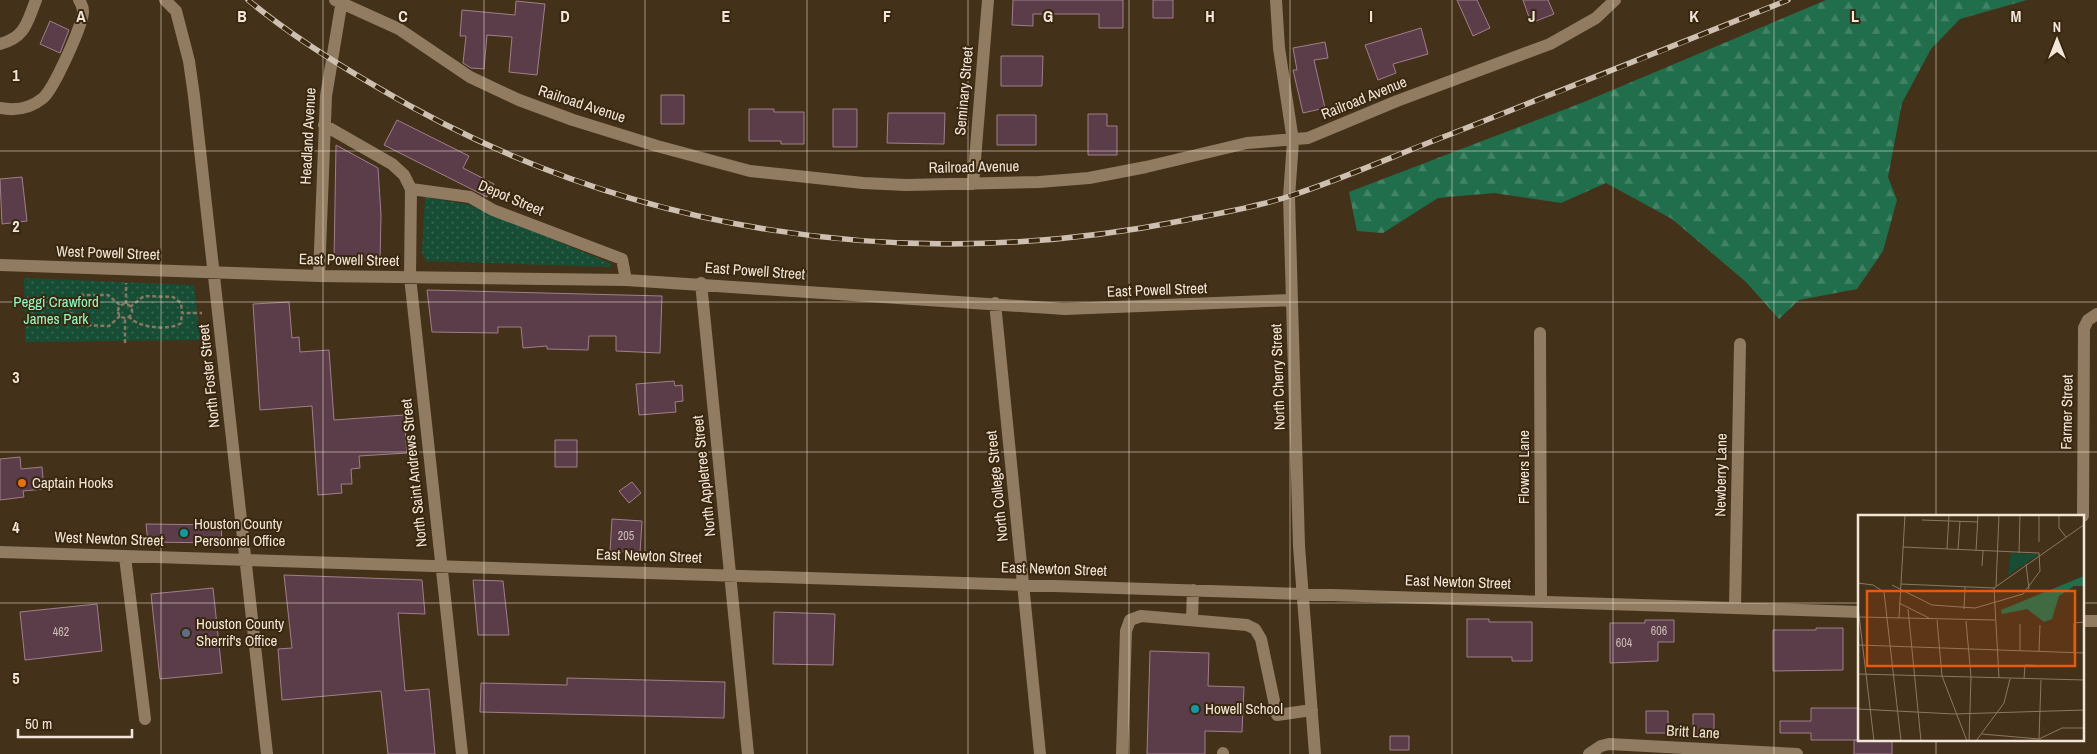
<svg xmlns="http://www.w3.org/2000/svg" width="2097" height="754" viewBox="0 0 2097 754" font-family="'Archivo Narrow',sans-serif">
  <defs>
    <pattern id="grass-dots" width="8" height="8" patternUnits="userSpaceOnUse" patternTransform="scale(1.25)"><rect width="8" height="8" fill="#164d34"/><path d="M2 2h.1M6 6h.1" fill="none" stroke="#386751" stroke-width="1.8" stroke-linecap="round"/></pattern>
    <pattern id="forest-firs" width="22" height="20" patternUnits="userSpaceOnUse" patternTransform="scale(1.25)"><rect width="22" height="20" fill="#216e4c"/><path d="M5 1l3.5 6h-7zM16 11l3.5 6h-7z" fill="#428365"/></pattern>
  </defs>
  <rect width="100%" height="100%" fill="#433119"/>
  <path fill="url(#grass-dots)" d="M425,197L470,205L612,264L610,267L426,261L422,252Z
    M24,278L194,285L200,340L25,342Z"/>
  <path fill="url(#forest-firs)" d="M1826,0H2027L1960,19L1931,49L1902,103L1888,177L1897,200L1883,251L1857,289L1799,300L1779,319L1746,282L1672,219L1606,183L1561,203L1494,193L1438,198L1383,233L1357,231L1349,192L1584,102Z"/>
  <path fill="#5b3d49" stroke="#a17e8b" d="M1013,0H1123V28H1099V14H1033V26L1012,25Z
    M1153,0H1173V18H1153Z
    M1457,0H1477L1490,28L1473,36Z
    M1523,0H1548L1554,14L1531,23Z
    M516,1L545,4L537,75L509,72L512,37L487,35L484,69L471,68L463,63L466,36H460L462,10L515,15Z
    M50,21L69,30L60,53L40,44Z
    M1421,28L1428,54L1393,64L1396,73L1378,80L1365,45Z
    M1325,42L1328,58L1314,60L1325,108L1303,113L1293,70H1297L1293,48Z
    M1001,56H1043L1042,86H1001Z
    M661,95H684V124H661Z
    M749,109H774V112H804V144H781V141H749Z
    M833,109H857V147H833Z
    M888,113H945L944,144L887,143Z
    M1088,114H1107V126H1117V155H1088Z
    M997,115H1036V145H997Z
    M397,120L469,156L463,168L494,184L487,197L384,145Z
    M336,145L378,168L381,215L380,260H334Z
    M22,177L27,221L2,224L0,179Z
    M427,290L662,296L660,353L616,351V336H589L588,350L547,349V346L523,348L521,327H498V333L432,332Z
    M289,302L292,338L299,337L300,352L329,350L334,420L404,415L407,453L359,456L360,468L351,469L352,484H341L342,493L318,495L312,406L260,410L253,304Z
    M674,381L675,386L682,385L683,401L675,402L676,412L639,415L636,384Z
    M555,440H577V467H555Z
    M20,457L21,469L42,467L44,489L23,491L24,497L0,500V459Z
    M632,482L641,493L629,503L619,491Z
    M612,519L642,521L640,553L610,551Z
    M146,524L221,525L222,543L148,542Z
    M284,575L422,580L425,614L398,613L405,691L429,689L435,754H388L381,691L282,700L278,649L292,648Z
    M473,580L503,581L509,635H478Z
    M213,588L222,673L160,679L151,594Z
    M97,604L102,651L25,660L20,612Z
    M774,612L835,614L833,665L773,664Z
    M1467,619H1489V622H1532V661H1512V657H1467Z
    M1645,620H1674V642H1658V661L1610,663V623H1645Z
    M1816,628H1843V670L1773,671V630H1816Z
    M1150,651L1209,653L1208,686L1244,687L1242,732L1205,731V754H1147Z
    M567,678L725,682L724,718L480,712L481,683L567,685Z
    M1811,708H1860V740H1811V733H1780V721H1811Z
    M1646,711H1668V733H1646Z
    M1693,714H1714V738H1693Z
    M1390,736H1409V750H1390Z
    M1854,740H1892V754H1854Z"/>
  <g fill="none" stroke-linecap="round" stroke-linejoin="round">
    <path stroke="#867762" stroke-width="2.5" stroke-dasharray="4 2.5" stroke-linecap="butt" d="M126,304V283
      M118 311a7 7 0 1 1 14 0a7 7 0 1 1-14 0Z
      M130,307L144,296L173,297L181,303L182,313H202
      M120,316L109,326L82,325L71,321L70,303L81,295H108L121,306
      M129,316C136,328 170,331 181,323L182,313
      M125,343V318"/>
    <path stroke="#917c62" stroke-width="12" d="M165,0L176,11L189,61L194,96L267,754
      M335,0L399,29L470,77L519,100L573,120L657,146L750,171L863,183L906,185L1039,182L1089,178L1146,167L1247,143L1308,138L1397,101L1550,44L1596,18L1615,0
      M1276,0L1279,48L1293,141L1289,197L1299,546L1315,754
      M0,44C26,37 27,22 36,0
      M0,108C16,111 31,108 43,98C53,90 84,23 83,11C83,7 81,3 79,0
      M324,125L392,164L404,175L411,189L410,277L462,754
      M973,184L988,0
      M411,189L470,197L493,210L622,259L626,280
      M0,265L319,276L626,280L1065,309L1292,300
      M319,276L326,96L342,0
      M701,283L748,754
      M995,303L1040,754
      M1540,333L1541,601
      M2083,516L2084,328L2088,320L2097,314
      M0,552L1860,612
      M125,557L145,719
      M1735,607L1740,344
      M1192,619L1193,590
      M2083,621H2097
      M1122,754L1126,631L1130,620L1141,616L1247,625L1255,629L1261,639L1277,715L1312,710
      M1223,754V753
      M1589,754L1601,746L1609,744L1797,754"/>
    <defs>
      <path id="rail" d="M248,0C288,33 332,61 377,87C624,234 905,276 1186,220C1220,213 1257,207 1290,196C1345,178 1398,154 1451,134C1564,90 1676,45 1788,0"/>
    </defs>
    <use href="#rail" stroke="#cdc0b0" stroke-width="5.5"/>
    <use href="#rail" stroke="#39270f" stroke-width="4" stroke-dasharray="11" stroke-linecap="butt"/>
  </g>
  <path fill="none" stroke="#f2e6d8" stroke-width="1" stroke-opacity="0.55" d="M161,0V754M323,0V754M484,0V754M645,0V754M807,0V754M968,0V754M1129,0V754M1290,0V754M1452,0V754M1613,0V754M1774,0V754M1936,0V516M0,151H2097M0,302H2097M0,452H2097M0,603H1860M2083,603H2097M1936,740V754"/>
  <circle fill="#e8710a" stroke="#39270f" stroke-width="2" cx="22" cy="483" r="5"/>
  <g fill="#0f9aa8" stroke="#39270f" stroke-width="2">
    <circle cx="184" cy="533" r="5"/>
    <circle cx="1195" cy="709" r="5"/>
  </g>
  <circle fill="#5c6f8a" stroke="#39270f" stroke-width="2" cx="186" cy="633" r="5"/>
  <g text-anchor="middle" stroke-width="4" stroke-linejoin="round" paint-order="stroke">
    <g font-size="12" fill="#ccbcb4">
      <text x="626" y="540">205</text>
      <text x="1659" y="635">606</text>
      <text x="61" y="636">462</text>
      <text x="1624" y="647">604</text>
    </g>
    <g font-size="15" fill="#f2e6d8" stroke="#39270f">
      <text transform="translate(964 91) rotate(-85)" y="5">Seminary Street</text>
      <text transform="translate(1364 98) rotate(-22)" y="5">Railroad Avenue</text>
      <text transform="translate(582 104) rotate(18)" y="5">Railroad Avenue</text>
      <text transform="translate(308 136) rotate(-87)" y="5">Headland Avenue</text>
      <text transform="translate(974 167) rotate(-1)" y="5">Railroad Avenue</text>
      <text transform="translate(511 198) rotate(23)" y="5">Depot Street</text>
      <text transform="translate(108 253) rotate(2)" y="5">West Powell Street</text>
      <text transform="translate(349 260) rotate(1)" y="5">East Powell Street</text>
      <text transform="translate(755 271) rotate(4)" y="5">East Powell Street</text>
      <text transform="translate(1157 290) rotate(-2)" y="5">East Powell Street</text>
      <text transform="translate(209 376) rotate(-96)" y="5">North Foster Street</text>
      <text transform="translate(1278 377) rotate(-92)" y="5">North Cherry Street</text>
      <text transform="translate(2067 412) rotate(-89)" y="5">Farmer Street</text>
      <text transform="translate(1524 467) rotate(-90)" y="5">Flowers Lane</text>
      <text transform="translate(414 473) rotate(-96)" y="5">North Saint Andrews Street</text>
      <text transform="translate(1721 475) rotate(-89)" y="5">Newberry Lane</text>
      <text transform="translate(704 476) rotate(-96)" y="5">North Appletree Street</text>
      <text transform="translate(997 486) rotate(-96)" y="5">North College Street</text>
      <text transform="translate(109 539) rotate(2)" y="5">West Newton Street</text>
      <text transform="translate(649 556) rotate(2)" y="5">East Newton Street</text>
      <text transform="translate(1054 569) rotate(2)" y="5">East Newton Street</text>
      <text transform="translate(1458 582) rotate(2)" y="5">East Newton Street</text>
      <text transform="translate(1693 732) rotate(3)" y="5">Britt Lane</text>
    </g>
    <g font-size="15" fill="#91f8c4" stroke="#39270f">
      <text x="56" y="307">Peggi Crawford<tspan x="56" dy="17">James Park</tspan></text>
    </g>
    <g font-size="15" fill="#f2e6d8" stroke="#39270f" text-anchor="start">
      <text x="32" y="488">Captain Hooks</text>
      <text x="194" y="529">Houston County<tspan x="194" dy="17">Personnel Office</tspan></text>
      <text x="196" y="629">Houston County<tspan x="196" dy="17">Sherrif's Office</tspan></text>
      <text x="1205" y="714">Howell School</text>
    </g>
  </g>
  <g transform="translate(1858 515)">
    <rect width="226" height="226" fill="#433119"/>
    <path d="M153,38L179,39L180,40L150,60Z" fill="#164d34"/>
    <path d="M226,61V71H216L201,81L194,104L186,107L169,94L144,99L143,95Z" fill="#216e4c"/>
    <path fill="none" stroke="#897965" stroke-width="1" d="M201,0V13L208,22M64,5L120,7M181,27V0M89,34L91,0M100,35L102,6M118,36L120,0M161,38L162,0M168,49L171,74M124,51L125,36M0,68L15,70L26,77L43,226M43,69L136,73L227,9M34,70L74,90L117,93L165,79L182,56L181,38L45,32M138,71L141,0M136,73L141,163M41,88L71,103M0,92L16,226M50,94L63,226M106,94L107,72M2,102L137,105M41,103L47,0M79,105L84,161L109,226M108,106L113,162L111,226M162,109V135M0,130L227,138M181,136L182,110M216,137V108L227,107M0,159L227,165M166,164L167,150L191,151M0,194L96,199L227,195M124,219L181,224L204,213H227M181,224L183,165M118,226L146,188L152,164"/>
    <path fill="#e8590c" fill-opacity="0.15" stroke="#e8590c" stroke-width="2.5" d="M9,76H217V151H9Z"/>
    <rect width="226" height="226" fill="none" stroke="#f2e6d8" stroke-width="2.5"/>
  </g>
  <g font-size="16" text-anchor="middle" font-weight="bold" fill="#f2e6d8" stroke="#39270f" stroke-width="4" stroke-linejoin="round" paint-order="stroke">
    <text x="81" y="22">A</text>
    <text x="242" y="22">B</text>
    <text x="403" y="22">C</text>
    <text x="565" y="22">D</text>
    <text x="726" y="22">E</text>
    <text x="887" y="22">F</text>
    <text x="1048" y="22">G</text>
    <text x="1210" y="22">H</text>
    <text x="1371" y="22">I</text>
    <text x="1532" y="22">J</text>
    <text x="1694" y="22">K</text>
    <text x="1855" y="22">L</text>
    <text x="2016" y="22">M</text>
    <text x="16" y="81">1</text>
    <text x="16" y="232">2</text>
    <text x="16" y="383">3</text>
    <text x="16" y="533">4</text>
    <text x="16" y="684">5</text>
  </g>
  <g transform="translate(2057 40)" stroke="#39270f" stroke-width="4" paint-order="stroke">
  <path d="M0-4L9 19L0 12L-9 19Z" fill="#f2e6d8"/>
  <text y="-8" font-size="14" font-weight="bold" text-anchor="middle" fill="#f2e6d8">N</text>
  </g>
  <path d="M18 729v8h114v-8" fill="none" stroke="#f2e6d8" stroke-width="2.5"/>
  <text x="25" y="729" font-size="15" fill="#f2e6d8" stroke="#39270f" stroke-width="4" paint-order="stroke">50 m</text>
</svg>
